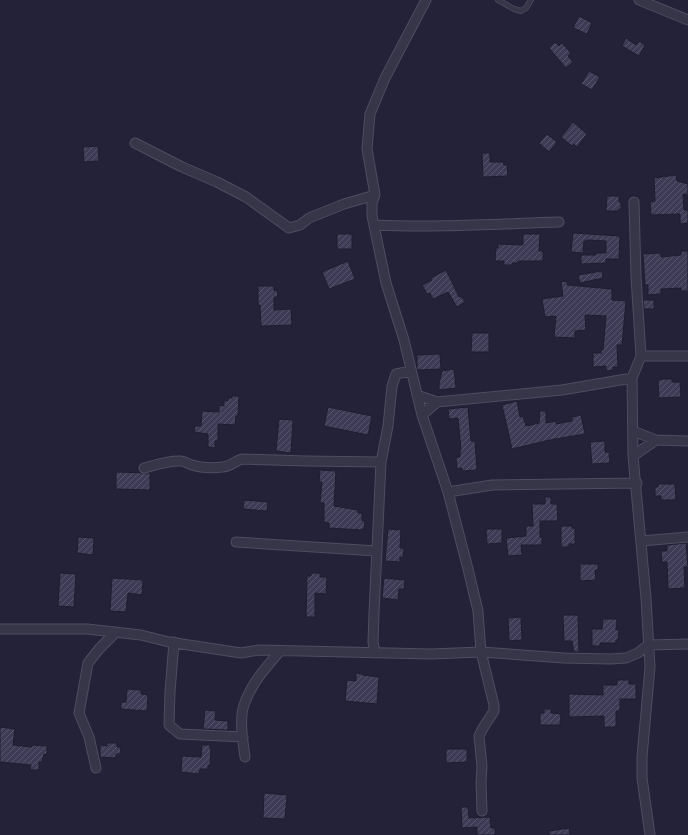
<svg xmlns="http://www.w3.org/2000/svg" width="688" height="835" viewBox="0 0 688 835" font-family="'Titillium Web',sans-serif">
  <defs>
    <pattern id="building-hatch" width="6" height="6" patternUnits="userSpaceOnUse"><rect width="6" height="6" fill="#3d3b56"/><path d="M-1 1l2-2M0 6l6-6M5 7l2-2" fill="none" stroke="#57556d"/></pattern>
  </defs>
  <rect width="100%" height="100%" fill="#232238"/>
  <path fill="url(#building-hatch)" stroke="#1e1d2f" d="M579,16L592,23L587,34L573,28Z
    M626,38L636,45L639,41L645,45L639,56L622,46Z
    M555,42L559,46L562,43L571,53L568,56L573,62L566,68L549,48Z
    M589,71L600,77L592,90L581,84Z
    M573,122L587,134L577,147L574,144L572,146L561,137Z
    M547,134L557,142L549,152L539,143Z
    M98,146L99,161L84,162L83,147Z
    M482,153H490V162H503L504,165H507L508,176L483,177Z
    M676,175L677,181L688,184V195L683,194L684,210H688V223L680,224V214L651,215L650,202L655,201L654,178Z
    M607,196H619V202H621V209H619L618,211H606Z
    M573,233L620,236L619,259H606V263L581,264V255H596V253H606V241L587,240V241H584L583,253L571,252Z
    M337,234H352V249H337Z
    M523,234H540L539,251H543V261H518V263H512V265H504V261H495L496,248H498V244L523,245Z
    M681,251H688V291H681V288L661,289V294L648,295V285H645L643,254L661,253V257L681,255Z
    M348,261L355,279L329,289L322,272Z
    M446,270L459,297L461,296L465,302L457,307L448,292L433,299L430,293L427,294L422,285L432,280L431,278Z
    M602,271L603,278L580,283L578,275Z
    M567,281V285L612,289V300L626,301L622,345H617L618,367H613V370L606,371V366L593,367V353H601V350H603L606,316L585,315L586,330L575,331V338L554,337L556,316L545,317L542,299L563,296L561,282Z
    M258,286H274V291L277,290L278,297H274V310L291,309L292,325L261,326L260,305H258Z
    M643,300H654V309H644Z
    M472,333H489V352H471Z
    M440,354L441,369L417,370V355Z
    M454,369L456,388L439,390V384L442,371Z
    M662,379H672V382H680L681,397L659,398L658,381Z
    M232,396H239L238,416H236L235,425L218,424V441H215V448L208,447V434L194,432L195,426H201L202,411L219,412V405L224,406V400L228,401V398H232Z
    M517,401L520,417L523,416L526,426L539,423L540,411H546V423L556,421V424L572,421V417L581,415L585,434L550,440L512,449L502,405Z
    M328,407L372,416L368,435L324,426Z
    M468,407L471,441H475L477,470L462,471V468L457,469L456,457H460V450H461L458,418L449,419L448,409Z
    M279,419L293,420L291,453L276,451Z
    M605,441V452H609L610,463L592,464L590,442Z
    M320,470L336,471L334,506L358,510V513H362V521H365L364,529H362V530L329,528V523L324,522V503H320L322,482H319Z
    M116,472L150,473V490L116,489Z
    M658,484H675L676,500H661V496H655V487H658Z
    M545,497H551V504H557L558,521H540V537H542V545H521L522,555L508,556L506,538L526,536V526H533L532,504H545Z
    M244,500L268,502L267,511L243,509Z
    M561,526H572V528H575V544H569V547H561Z
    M388,529L401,530L400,548H404L403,558L400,557V562L385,561Z
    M486,529H502V543L487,544Z
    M78,537L94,538L93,555L77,553Z
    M686,543L688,567H684L685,588L668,589L667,562H662L661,551H667V545Z
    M580,564H598V570H595L596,580L580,581Z
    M60,573L76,574L74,607L58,606Z
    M311,573H320V577H327L326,594L315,593V617H306L307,576H311Z
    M112,578L143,580L142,595L128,593L126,612L110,611Z
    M384,578L405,580L404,589H399L398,600L382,598Z
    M563,615H578L579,652H574L572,641H564Z
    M521,617L522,640L509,641L508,618Z
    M603,619H617L616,630H619L618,640H616V643H600V646H592V629H602Z
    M356,673L363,674L362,675L379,677L377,704L345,701L347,680L356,681Z
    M617,680H629V684H636V699H620V711H616V727H604V716L569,717V694L603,695V685H617Z
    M127,689L141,690V694L148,695L147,711L121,709V702H126Z
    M544,709H551V713L561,714L560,725H540V713H544Z
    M205,710L216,711L215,720L228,721V730L203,729Z
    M0,727L15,729L13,745L32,747V745L47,746V755L44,754L42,762H39V770H30L31,765L0,762Z
    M107,743H117V747H121L120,754H116V758L100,757V745L107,746Z
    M202,745H210V749H211L210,766L208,765V769H200L199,774L181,772L182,756L201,757Z
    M446,749H467V762L446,763Z
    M264,793L287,795L285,819L263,818Z
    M461,807H468L469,818L490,817L491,828H495V835H477V827L462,828Z
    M569,828L570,835H549V831Z"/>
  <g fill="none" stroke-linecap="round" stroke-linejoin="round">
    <defs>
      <path id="service" d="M498,0L514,9L521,11L526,8L531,0"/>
      <path id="minor" d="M426,0L385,78L370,114L367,149L375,195L372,203V216L386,283L404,340L422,415L448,492L468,569L478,611L481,652L494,705V711L483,728L479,736L482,767L481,782L482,811
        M639,0L688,20
        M135,143L182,167L217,182L246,197L289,228L300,225L309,218L344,204L375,195
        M634,202L636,277L641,356L632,378L633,456L646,598L650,667L642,757V778L650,835
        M374,225C436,228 497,224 559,222
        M641,356H688
        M417,395L437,402L562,390L632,378
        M422,415L437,402
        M633,431L656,440L688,441
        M633,456L656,440
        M144,468C156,465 169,460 181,461C185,461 188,464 192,465C201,468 214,468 223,467C231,466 235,461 242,459L306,461L381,462
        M448,492L492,485L637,483
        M641,541L688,537
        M236,542L377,551
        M0,629H87L141,635L169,642L241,653L259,650L431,654L481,652L564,658L611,659L626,658L638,653L648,645L688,644
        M174,642L170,692L169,725L180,734L243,737
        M375,653L373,642L374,613L381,462L388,426L392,386L396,374L411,371
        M245,757C243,742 239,719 244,705C251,684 266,667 280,651
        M96,768L89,737L79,713L88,663L99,649L116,632"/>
    </defs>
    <use href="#service" stroke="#4f4d60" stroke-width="6"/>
    <use href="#minor" stroke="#4f4d60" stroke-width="11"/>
    <use href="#service" stroke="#373548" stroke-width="4.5"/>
    <use href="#minor" stroke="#373548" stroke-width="9"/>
  </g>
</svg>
